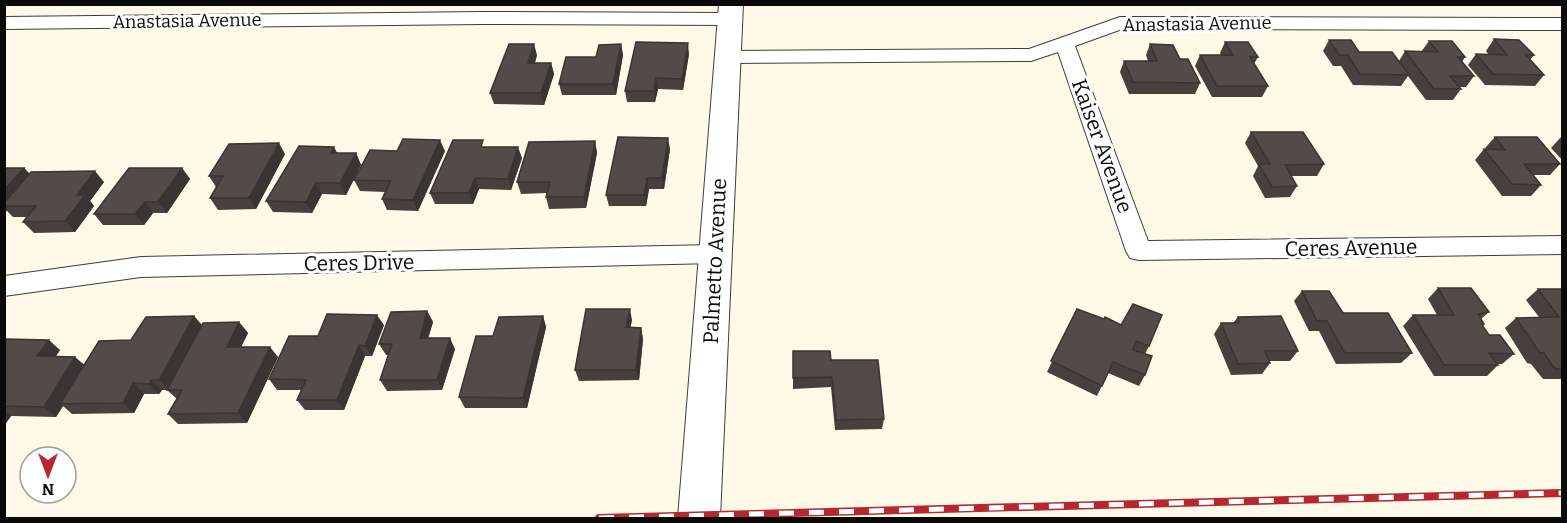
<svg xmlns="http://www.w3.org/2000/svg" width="1567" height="523" viewBox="0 0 1567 523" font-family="Bitter,serif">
  <rect width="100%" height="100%" fill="#fff9e8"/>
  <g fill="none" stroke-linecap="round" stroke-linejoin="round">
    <defs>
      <path id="minor" d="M482,12L730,13L737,15L740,19L737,23L730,25L482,24L4,29V17Z
        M1120,17L1562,18V30L1122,29L1075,46L1148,241L1562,236V254L1139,260L1130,258L1126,251L1058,52L1031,61L728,63L721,61L718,57L721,53L728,51L1029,49Z
        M714,245L723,247L727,254L723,261L714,263L141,277L4,296V276L141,257Z"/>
      <path id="tertiary" d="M719,4H743L720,518H678Z"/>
    </defs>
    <use href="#minor" stroke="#3d3d3d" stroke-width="2"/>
    <use href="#tertiary" stroke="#3d3d3d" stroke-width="2"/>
    <use href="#minor" fill="#fff" fill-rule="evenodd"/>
    <use href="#tertiary" fill="#fff" fill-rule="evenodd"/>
    <defs>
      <path id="rail" d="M599,518L1562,493"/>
    </defs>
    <use href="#rail" stroke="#b72631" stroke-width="8"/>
    <use href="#rail" stroke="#fff" stroke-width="5" stroke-dasharray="15" stroke-linecap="butt"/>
  </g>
  <path fill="#47403d" d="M815,4H859V6L815,5Z
    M1494,39L1534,55L1530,60L1544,75L1535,86L1485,85L1468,65L1476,54L1489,55L1486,51Z
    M1329,40L1359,52L1399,61L1405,51L1421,52L1429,41L1465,57L1462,62L1474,76L1466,87H1459L1461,89L1453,100H1426L1408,76L1401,86L1353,85L1341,66H1333L1323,51Z
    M1225,42L1258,57L1254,64L1268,86L1262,97H1212L1195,66L1200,55H1221L1220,53Z
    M621,44L623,55L616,95H562L559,84L596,57Z
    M1150,44L1180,59L1200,83L1195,94H1129L1120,72L1124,61H1148L1146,55Z
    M689,54L683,90L658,89L655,102H627L625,91Z
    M537,55L535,63H551L554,74L544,105L494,104L490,93Z
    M1251,132L1324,164L1317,176H1292L1297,186L1290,197L1265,198L1253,176L1258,166L1245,143Z
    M1495,137L1560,164L1550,175H1534L1541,185L1531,196H1502L1475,160L1484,149H1487L1485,148Z
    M1561,137H1563V161L1551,148Z
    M595,141L597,153L586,208L549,209L546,197L547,193L521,194L517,182Z
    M485,147L522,158L511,190L479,189L473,204H435L430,193Z
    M670,149L664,189H649L646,206H609L606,195Z
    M445,151L418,211L387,210L382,199L385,192L360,191L354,180Z
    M337,153H356L361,165L346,195L322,194L312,213L273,212L266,201Z
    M285,154L256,209L218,210L210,198L216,187L209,176Z
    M4,168H24L29,173L104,182L90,201L94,206L75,232L34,233L23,222L27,217H13L7,211L4,212Z
    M182,168L190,179L167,213H153L144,225H103L94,214Z
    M1438,288L1489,312L1481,319L1484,324L1483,326L1489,335L1514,354L1502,364H1497L1498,365L1487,376H1434L1403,326L1413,315H1437L1428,299Z
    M1538,289H1563V379H1543L1531,364L1527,363L1505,328L1516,318L1539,317L1526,300Z
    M1302,291L1412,353L1401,363L1336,364L1319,331H1309L1294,301Z
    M1077,309L1149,346L1145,354V375L1139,386L1108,373L1097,396L1047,372Z
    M427,311L433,322L428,338L455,349L442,390L387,391L380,380L389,355H386L379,344Z
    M194,316L202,325L239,322L248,333L241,347L278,357L247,423L178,424L168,414L177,399L167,390H162L159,394H144L134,413L72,414L63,406L56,417L11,416L4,426V339L60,350L56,356L84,365L131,340Z
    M543,316L546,327L527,408H465L459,397L493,336Z
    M1238,317L1298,351L1290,361H1269L1270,363L1262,374L1231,375L1214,334L1221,323H1233Z
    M632,320L630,328H641L643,339L639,380L579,381L575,370Z
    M384,325L372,356H365L344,410H305L297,400L302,390H277L269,379L318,336Z
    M793,351L831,360L884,419L882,429L835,430L831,387L793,389Z"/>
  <path fill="#3a3432" d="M688,43L689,54L683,90L682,79Z
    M534,44L537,55L531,74L528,63Z
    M621,44L623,55L616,95L613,84Z
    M551,63L554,74L544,105L541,93Z
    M656,78L658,89L655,102L654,91Z
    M668,138L670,149L664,189L662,178Z
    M440,140L445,151L418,211L413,200Z
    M595,141L597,153L586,208L584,197Z
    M279,143L285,154L256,209L249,198Z
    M334,147L340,158L331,153Z
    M518,147L522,158L511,190L508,179Z
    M356,153L361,165L346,195L340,183Z
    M24,168L34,179L4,206V190Z
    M182,168L190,179L167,213L158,202Z
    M95,171L104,182L90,201L94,206L75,232L65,221L77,195Z
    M475,178L479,189L473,204L469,193Z
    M647,178L649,189L646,206L644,195Z
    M316,183L322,194L312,213L306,202Z
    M145,202L153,213L144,225L135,214Z
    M630,309L632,320L628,338L626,327Z
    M427,311L433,322L425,349L420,338Z
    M377,315L384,325L372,356L365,346Z
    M194,316L203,327L169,390L159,380Z
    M543,316L546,327L527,408L523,398Z
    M239,322L248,333L236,357L227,347Z
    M641,328L643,339L639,380L636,370Z
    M450,338L455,349L442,390L437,380Z
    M49,340L60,350L49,366L37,356Z
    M359,345L365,356L344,410L337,400Z
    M270,347L278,357L247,423L238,413Z
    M75,357L87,367L60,404L63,406L56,417L44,407Z
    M151,380L162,390L159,394L149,384Z
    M133,383L144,394L134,413L123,403Z
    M4,411L11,416L4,426Z"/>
  <path fill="#534b47" stroke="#3a3432" stroke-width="1.5" d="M1494,39L1519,40L1534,55H1526L1544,75L1493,74L1476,54L1507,55Z
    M1329,40H1351L1359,52H1392L1409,75L1360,74L1348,55H1339Z
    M1429,41H1452L1465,57H1458L1474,76H1450L1461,89H1434L1405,51L1438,52Z
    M636,42L688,43L682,79L656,78L654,91H625Z
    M1225,42H1248L1258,57H1250L1268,86H1217L1200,55H1233Z
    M509,44H534L528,63H551L541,93H490Z
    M621,44L613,84H559L566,57H596L599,45Z
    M1150,44L1173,45L1180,59H1188L1200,83L1133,82L1124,61H1157Z
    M1251,132H1303L1324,164L1285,165L1297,186L1272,187L1259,164H1270Z
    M618,137L668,138L662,178H647L644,195H606Z
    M1495,137H1537L1560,164H1524L1541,185L1512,184L1484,149L1505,150Z
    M403,139L440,140L413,200L382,199L391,181L354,180L370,150L397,151Z
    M453,140H483L481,147H518L508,179L475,178L469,193H430Z
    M595,141L584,197H546L550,182H517L529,142Z
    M279,143L249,198H210L223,176H209L229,144Z
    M299,146L334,147L331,153H356L340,183H316L306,202L266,201Z
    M4,168H24L4,190Z
    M129,168H182L158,202H145L135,214H94Z
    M95,171L77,195H85L65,221L23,222L36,206H4V203L31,172Z
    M1438,288H1471L1489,312L1478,314L1484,324L1482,325L1489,335H1500L1514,354L1489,353L1498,365H1444L1413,315H1454Z
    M1538,289H1563V369H1555L1544,353H1540L1516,318L1559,317Z
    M1302,291H1329L1343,313H1388L1412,353H1345L1327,321H1317Z
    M1133,304L1162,315L1149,346L1136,341L1133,350L1152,356L1145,375L1113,362L1102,386L1051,361L1077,309L1104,319L1105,317L1121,325Z
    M586,309H630L626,327L641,328L636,370H575Z
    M427,311L420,338H450L437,380H380L392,344H379L391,312Z
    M327,314L377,315L365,346L359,345L337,400H297L306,380L269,379L289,336H318Z
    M194,316L159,380H151L149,384L133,383L123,403L60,404L99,341L131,340L146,317Z
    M543,316L523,398L459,397L476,336H493L499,317Z
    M1281,316L1298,351H1265L1270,363L1238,364L1221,323H1239L1238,317Z
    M239,322L227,347H270L238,413L168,414L182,390H167L203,323Z
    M4,339L49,340L37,356L75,357L44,407L4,406Z
    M793,351H830L831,360H878L884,419L836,420L832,377L793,378Z"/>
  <g text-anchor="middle" stroke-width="6" stroke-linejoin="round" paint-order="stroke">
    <g font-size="18" fill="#0a0a0a" stroke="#fff">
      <text transform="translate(187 21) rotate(-1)" y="6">Anastasia Avenue</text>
      <text transform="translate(1197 24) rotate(-1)" y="6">Anastasia Avenue</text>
    </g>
    <g font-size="21" fill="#0a0a0a" stroke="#fff">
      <text transform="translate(1102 146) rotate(70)" y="7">Kaiser Avenue</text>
      <text transform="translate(1351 248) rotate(-1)" y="7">Ceres Avenue</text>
      <text transform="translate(715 261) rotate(-87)" y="7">Palmetto Avenue</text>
      <text transform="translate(359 263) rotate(-1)" y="7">Ceres Drive</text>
    </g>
  </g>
  <rect width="1567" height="523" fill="none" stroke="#0a0a0a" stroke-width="12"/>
  <g transform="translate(48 475) rotate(180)"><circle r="28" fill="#ffffff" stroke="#9d9d9d" stroke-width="1.5"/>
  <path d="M0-4.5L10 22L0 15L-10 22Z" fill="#b72631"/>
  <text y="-9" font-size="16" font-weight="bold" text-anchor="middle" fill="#0a0a0a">N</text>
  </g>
</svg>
